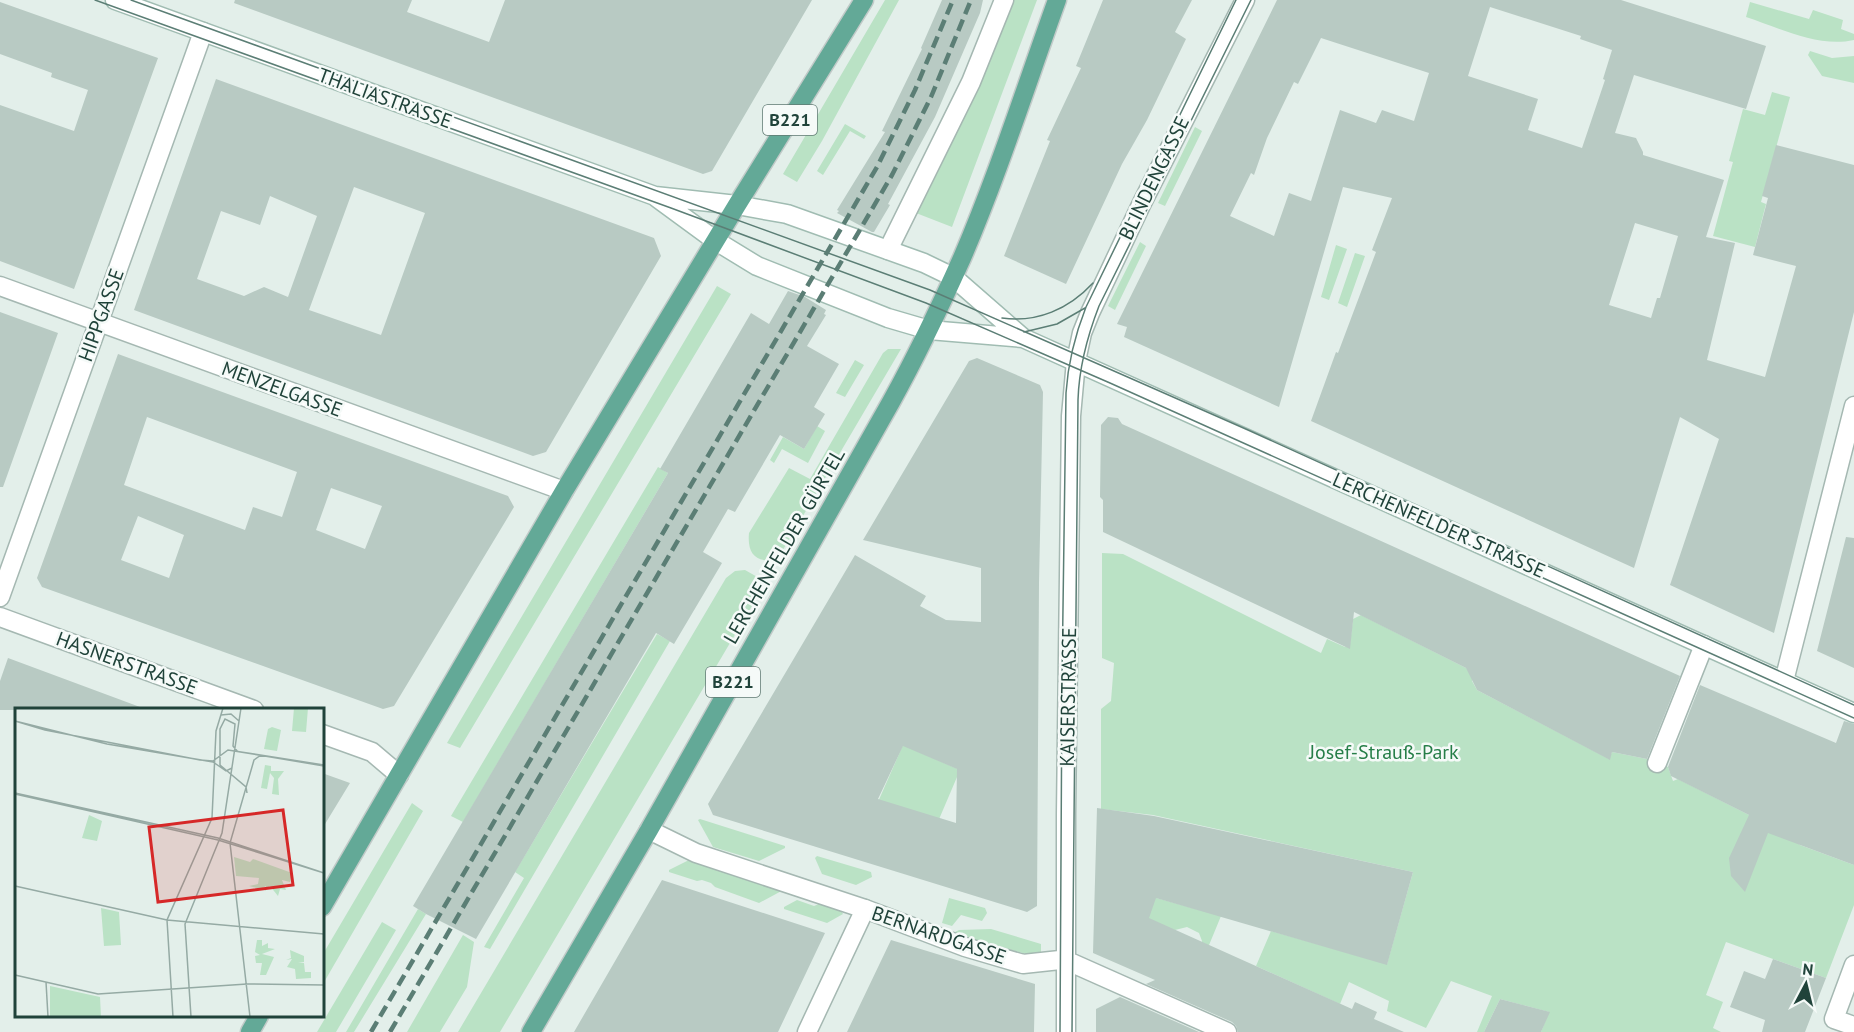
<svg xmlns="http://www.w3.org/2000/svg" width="1854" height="1032" viewBox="0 0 1854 1032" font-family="'PT Sans',sans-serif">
  <rect width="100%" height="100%" fill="#e3efea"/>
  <path fill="#bae2c5" d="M885,0H899L822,141L797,182L783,174Z
    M1013,0H1037L952,227L916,213C951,143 986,74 1013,0Z
    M1750,2L1809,19L1813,10L1843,20L1841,29L1854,34V40C1818,48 1780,28 1746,17Z
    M1810,51L1832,58L1854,56V83L1822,76L1808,55Z
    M1772,92L1790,97L1761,202L1766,204L1755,247L1713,236L1733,162L1729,161L1743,109L1765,115Z
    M845,124L866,136L864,139L850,131L823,175L817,171Z
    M1195,127L1202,131L1165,206L1158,203Z
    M1140,242L1146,246L1115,310L1108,306Z
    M1336,245L1347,249L1329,300L1321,297Z
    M1355,253L1365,256L1347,307L1338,303Z
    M717,286L731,294L460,748L447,743Z
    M888,349H901L777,560C756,563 747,554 749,533L789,468L810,479L883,353Z
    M855,360L864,365L845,397L836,393Z
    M817,426L825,431L808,463L782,449L774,463L770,460L783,437L804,449Z
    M658,467L668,473L463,822L451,816Z
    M1102,553L1123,554L1321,653L1327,639L1345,647L1350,644L1353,619L1361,615L1476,673L1472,681L1477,690L1609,759L1612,752L1647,759L1668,767L1673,781L1678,779L1755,818L1774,819L1800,845L1854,865V905L1826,978L1726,942L1706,995L1723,1002L1713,1028L1721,1032H1541L1549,1012L1500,999L1484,1032H1477L1492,996L1451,981L1426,1028L1387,1011L1389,1001L1349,982L1340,1004L1256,966L1271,931L1387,964L1413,872L1153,815L1101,809V709L1111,701L1114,663L1102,658Z
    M745,570L766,582L500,1032H458L726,578L735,571Z
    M657,634L670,641L490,949L484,947L524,878L515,872Z
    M903,745L960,770L934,831L874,811Z
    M412,803L423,811L323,984V954Z
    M700,819L785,846V848L759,861L713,847L698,820Z
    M817,856L871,872L872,877L856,885L822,874L815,858Z
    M693,858L787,888L759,903L715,887L711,883L702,880L697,881L669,872V870Z
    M1153,897L1221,916L1207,950L1201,947L1202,941L1199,933L1187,927L1175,930L1145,922Z
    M949,898L985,908L987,913L982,921L961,915L952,926L942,923Z
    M797,900L814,906L826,901L837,904L843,914L827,923L784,909V907Z
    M418,909L426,914L354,1032H346Z
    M382,922L396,930L336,1032H317Z
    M991,929L1041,944V954L1038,957L951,934L959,930Z
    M463,935L474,942L467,987L440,1032H407Z"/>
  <path fill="#b8cac3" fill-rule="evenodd" d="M235,0H412L407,12L489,42L505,0H812L712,171L703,174L234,3Z
    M942,0H983L980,13L935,117L888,204L890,205L874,232H872L837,213L839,211L837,210L885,132L882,131L922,49L921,48Z
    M1103,0H1192L1175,32L1186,39L1147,120L1122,164L1066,284L1004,256L1050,141L1047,140L1081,68L1076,66Z
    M1277,0H1621L1766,46L1746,109L1634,75L1615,133L1636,138L1643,152V155L1724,180L1706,237L1735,243L1707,360L1765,377L1796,266L1753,255L1768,198L1762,196L1776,145L1854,165V312L1774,633L1670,585L1719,439L1680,417L1634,568L1311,421L1336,352L1338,353L1376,252L1372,250L1392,198L1343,187L1279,407L1124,337L1127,327L1117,324ZM1490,7L1581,36L1580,39L1612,50L1603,79L1605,80L1582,148L1528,130L1538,99L1468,76ZM1321,38L1429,73L1414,121L1382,110L1376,123L1340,110L1311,201L1289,193L1274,236L1230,216L1251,173L1254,175L1267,138L1294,82L1298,84ZM1635,223L1678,236L1660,298H1657L1651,318L1609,305Z
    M0,2L158,58L74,289L0,261V105L74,131L88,90L51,77L52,73L0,54Z
    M216,79L654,238L661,256L546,452L533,456L134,310ZM354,187L425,213L381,335L309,310ZM270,196L317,216L288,297L264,287L244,296L197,279L221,211L260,225Z
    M788,291L805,297L826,310L824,314L826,315L807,346L839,364L814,407L825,414L804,449L780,435L735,512L728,509L703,552L722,563L674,644L656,633L476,939L426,914L413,906L668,473L660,469L751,313L769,324Z
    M0,312L58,333L3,487H0Z
    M118,354L508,496L514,507L394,706L383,709L42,587L37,578ZM147,417L297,472L282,517L253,507L245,530L124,485ZM331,488L382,506L365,549L316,530ZM138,516L184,535L169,578L121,560Z
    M977,358L1040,385L1043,392L1039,583L1037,906L1027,912L713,815L708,804L855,555L926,596L920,606L946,620L981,622V568L863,540L969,361ZM903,746L957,769L956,823L878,799Z
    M1108,417L1118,418L1122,424L1680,676L1647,759L1612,752L1610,760L1477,690L1466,668L1354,612L1350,649L1103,532V500L1100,497L1101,425Z
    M1846,537L1854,538V668L1817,651Z
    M8,658L140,707L139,710H0V681Z
    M1700,685L1836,743L1844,721L1854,724V865L1768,833L1745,892L1731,876L1729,858L1749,815L1671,776L1668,767Z
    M322,773L350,783L322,829Z
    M1097,808L1154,816L1413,872L1387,965L1156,898L1149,918L1352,1009L1355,1002L1377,1012L1374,1019L1404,1032H1238L1236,1026L1232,1022L1146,984L1155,980L1093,953Z
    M662,880L825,933L778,1032H574Z
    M891,940L1035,984L1034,1032H847Z
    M1773,959L1826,978L1805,1032H1762L1765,1020L1730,1007L1744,971L1765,979Z
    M1120,997L1199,1032H1096V1009Z
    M1500,999L1550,1012L1541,1032H1484Z"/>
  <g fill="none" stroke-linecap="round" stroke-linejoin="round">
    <defs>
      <path id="pedestrian" d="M888,250L971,82L1004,0
        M649,830L696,853L865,909"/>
      <path id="minor" d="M0,286L564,491
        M0,597L203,32
        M0,617L254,710
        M1784,681L1854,406
        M322,734L372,752L399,775
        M1657,763L1704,645
        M1854,965L1834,1019L1854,1026
        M807,1032L865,909L965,947L1023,964L1060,960L1072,963L1227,1032
        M1066,1032V814L1071,416L1076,361L1082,333L1090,313L1141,205L1245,0"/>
      <path id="secondary" d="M115,0L655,196L737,205L787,214L924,263L953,277L1023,338L1854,713
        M656,197L716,241L757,266L888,318L929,330L1023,338"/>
      <path id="primary" d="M322,907L564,491L737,205L864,0
        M250,1032L259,1016
        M531,1032L649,830L891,402C917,355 940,307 962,258C998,174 1026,86 1057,0"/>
    </defs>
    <use href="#pedestrian" stroke="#a5b8b2" stroke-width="21"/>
    <use href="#minor" stroke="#a5b8b2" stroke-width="21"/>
    <use href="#secondary" stroke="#a0bcb2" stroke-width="21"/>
    <use href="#primary" stroke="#c1cac8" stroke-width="21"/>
    <use href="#pedestrian" stroke="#fff" stroke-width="18"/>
    <use href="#minor" stroke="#fff" stroke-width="18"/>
    <use href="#secondary" stroke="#fff" stroke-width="18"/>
    <use href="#primary" stroke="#63a997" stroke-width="18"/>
    <path stroke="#5b7e75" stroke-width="1.5" d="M95,0L671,208L926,303L1110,383L1854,718
      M131,0L930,290L1248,430L1854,705
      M1002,318C1037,323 1069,309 1093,283
      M1024,332L1057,324L1085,308
      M1060,1032L1062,679L1066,393C1068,362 1075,335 1086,307L1236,0
      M1072,1032L1078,400C1079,367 1087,337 1099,306L1251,0"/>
    <path stroke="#5b7e75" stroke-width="4.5" stroke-dasharray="12 6" stroke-linecap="butt" d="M371,1032L877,167L915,90L953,0
      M390,1032L892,175L931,97L971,0"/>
  </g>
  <g text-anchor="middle" stroke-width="5" stroke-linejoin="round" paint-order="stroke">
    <g fill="#f5faf8" stroke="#607a73" stroke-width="1.5">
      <rect x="763" y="105" width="54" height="30" rx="4.5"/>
      <rect x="706" y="667" width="54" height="30" rx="4.5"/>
    </g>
    <g font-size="18" font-weight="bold" fill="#20433a">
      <text x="790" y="126">B221</text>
      <text x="733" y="688">B221</text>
    </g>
    <g font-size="20" fill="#20433a" stroke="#f5faf8">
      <text transform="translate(385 98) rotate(20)" y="7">THALIASTRASSE</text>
      <text transform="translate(1154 178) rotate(-64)" y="7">BLINDENGASSE</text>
      <text transform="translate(101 315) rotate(-70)" y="7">HIPPGASSE</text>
      <text transform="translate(282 389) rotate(20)" y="7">MENZELGASSE</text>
      <text transform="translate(1439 525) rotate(24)" y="7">LERCHENFELDER STRASSE</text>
      <text transform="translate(784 546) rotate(-60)" y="7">LERCHENFELDER GÜRTEL</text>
      <text transform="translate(127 663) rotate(20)" y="7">HASNERSTRASSE</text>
      <text transform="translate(1068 697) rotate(-89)" y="7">KAISERSTRASSE</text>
      <text transform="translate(939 935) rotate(19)" y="7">BERNARDGASSE</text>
    </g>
    <g font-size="20" fill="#267e48" stroke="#f5faf8">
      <text x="1384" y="759">Josef-Strauß-Park</text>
    </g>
  </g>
  <g transform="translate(15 708)">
    <rect width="309" height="309" fill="#e3efea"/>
    <path d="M279,0H293L291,24L277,23ZM257,19L266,22L262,43L249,41L253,21ZM250,57L256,58V63H269L263,71L264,87L257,86L259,70L255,65L252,81L246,80ZM74,107L87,113L82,133L67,130ZM219,149L235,154L238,151L277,165L275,174L267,172L271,182L265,181L263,188L255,178L250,183L251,178L246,181L234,178L243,176L244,170L221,168ZM86,200L104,204L106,237L89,238ZM242,232H247V238L253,235V240L260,241L247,246L259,249L251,267H245L247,255H241L240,248L245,247L240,244ZM275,242L289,248V254L283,255H289L290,264H296V270L281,271L280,261L272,259L277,251L271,252L276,250ZM35,278L85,289L86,309H35Z" fill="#bae2c5"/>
    <path fill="none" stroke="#95aaa4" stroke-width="1.5" d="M206,7L216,6L224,13M0,13L92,36L198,54L211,63L217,60M0,13L30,22L185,52L198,53L213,42L309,57M220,43L309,58M223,44L218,38L220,16L210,11L205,21V57L231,79L232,85M0,85L203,130L309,165M0,86L203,132L309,165M0,178L152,212L309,226M0,267L83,286L232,276L309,277M31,274L33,309M158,309L152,212L197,110L201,23L208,0M176,309L170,216L207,125L226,0M235,309L215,135L239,52L246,47"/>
    <path fill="#d62828" fill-opacity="0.15" stroke="#d62828" stroke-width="3" d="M268,102L278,177L143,194L134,119Z"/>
    <rect width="309" height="309" fill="none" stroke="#20433a" stroke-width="3"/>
  </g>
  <g transform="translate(1806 984) rotate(7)" stroke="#f5faf8" stroke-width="4.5" paint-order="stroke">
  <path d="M0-4.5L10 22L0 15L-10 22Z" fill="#20433a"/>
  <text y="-9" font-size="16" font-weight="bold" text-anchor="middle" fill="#20433a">N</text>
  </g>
</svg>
